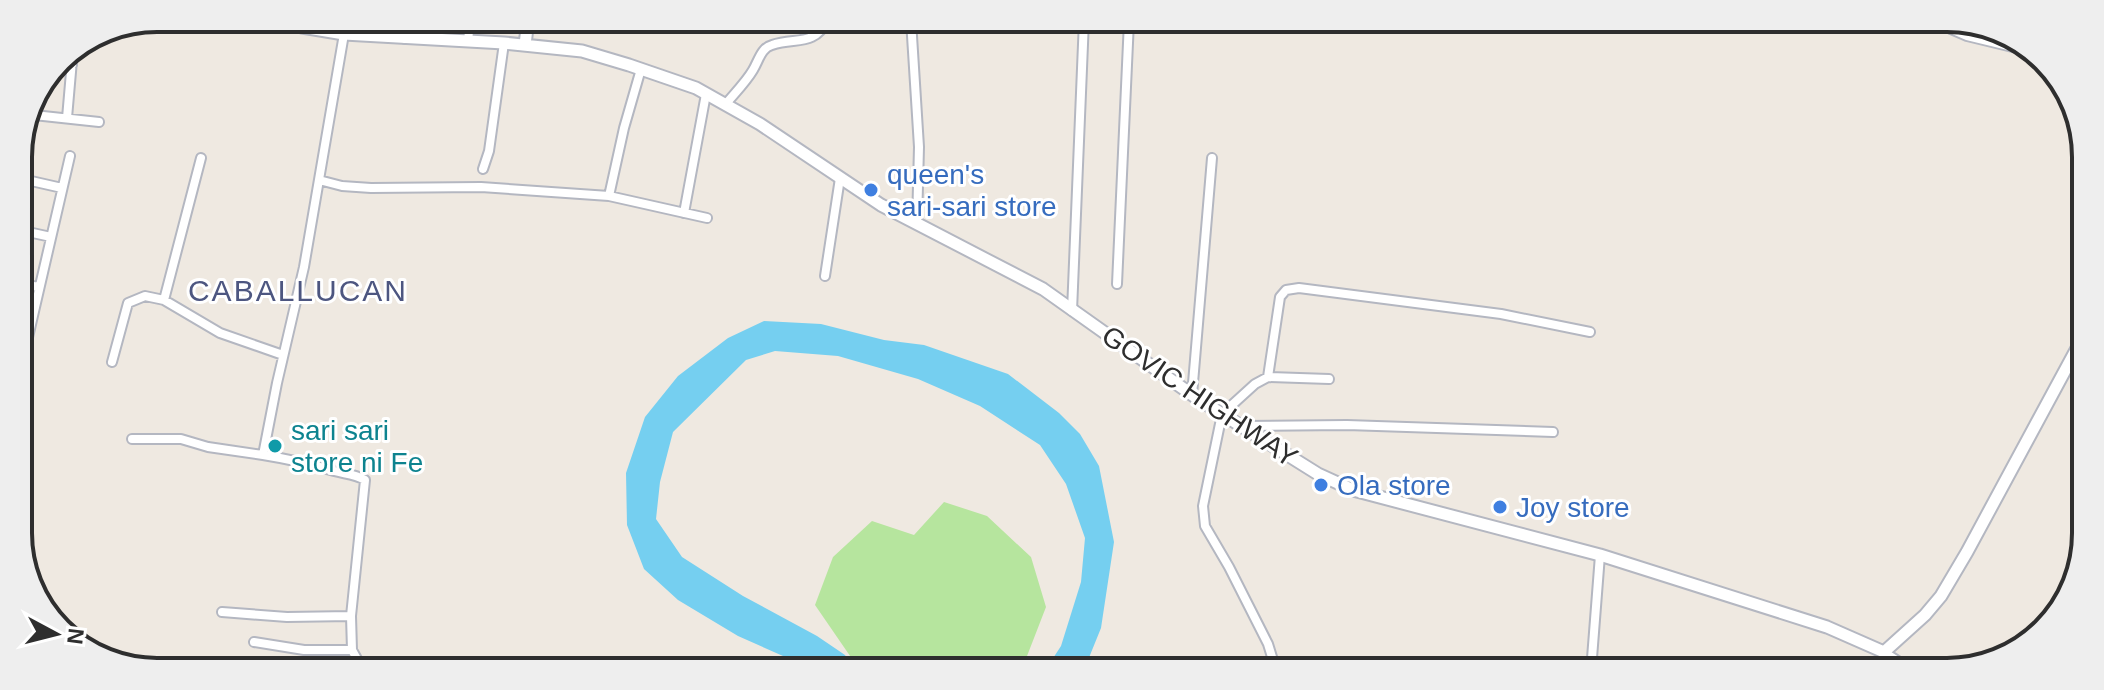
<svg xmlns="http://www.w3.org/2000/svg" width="2104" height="690" viewBox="0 0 2104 690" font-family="Helvetica,sans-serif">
  <rect width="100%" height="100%" fill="#efe9e1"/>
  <path fill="#b6e59e" d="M944,502L987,516L1031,557L1046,607L1022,669H859L815,605L833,557L872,521L914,535Z"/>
  <path fill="#75cff0" d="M764,321L821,324L884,340L924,345L1008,374L1059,413L1080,434L1099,466L1114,542L1101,628L1084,670L1046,669L1061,646L1081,582L1085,538L1066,484L1040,445L980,406L918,379L838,356L775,351L746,360L673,432L660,482L656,519L682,557L743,596L817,636L845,655L853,669H804L783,656L738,636L678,600L644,569L627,525L626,473L645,417L678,376L728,338Z"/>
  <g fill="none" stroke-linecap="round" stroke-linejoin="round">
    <defs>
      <path id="street" d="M911,20L919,147L917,224
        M1937,23L1967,36L2029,51
        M344,34L304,267L277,383L263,455C288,459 311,464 334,471C345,474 355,474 365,480L351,616L352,650L362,668
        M405,39L407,19
        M468,42L470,19
        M57,63L72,65
        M725,105C734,94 746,82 753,70C759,60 761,48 772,45C797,37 813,47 828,20
        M34,115L99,122
        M67,118L73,49
        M483,169L489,151L504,43
        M18,178L62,188
        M319,180L342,186L371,188L481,187L609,196L707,218
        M609,196L624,128L641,69
        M684,213L706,94
        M19,230L51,237
        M825,276L840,178
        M19,283L38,287
        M1117,284L1129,21
        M164,300L201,158
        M1072,311L1084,20
        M112,362L128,303L145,296L164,300L220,333L283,355
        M20,372L70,156
        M1268,377L1280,297L1286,290L1299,288L1501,314L1590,332
        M1192,395L1212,158
        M1242,426L1347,425L1553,432
        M132,439H181L208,447L263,455
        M222,612L287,617L351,616
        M254,642L304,650H352
        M1884,652L1901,663L1921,672
        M210,666L214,667
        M1276,670L1268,644L1229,567L1205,526L1203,506L1222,414L1255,384L1268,377L1329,379
        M1591,671L1600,555"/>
      <path id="secondary" d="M284,18L302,27L344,34L504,43L582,51L629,65L696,88L760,124L881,205L1043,289L1198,399L1318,474L1353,490L1600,555L1827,627L1884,652L1925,615L1941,596L1967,552L2082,339
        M525,45L528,19"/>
    </defs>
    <use href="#street" stroke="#b4b7c1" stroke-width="12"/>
    <use href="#secondary" stroke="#b4b7c1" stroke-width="15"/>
    <use href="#street" stroke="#fff" stroke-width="8"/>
    <use href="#secondary" stroke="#fff" stroke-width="11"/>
  </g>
  <g fill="#3f7fe0" stroke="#fff" stroke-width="3">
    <circle cx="871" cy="190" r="8"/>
    <circle cx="1321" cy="485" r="8"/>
    <circle cx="1500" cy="507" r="8"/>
  </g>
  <circle fill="#0f9aa8" stroke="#fff" stroke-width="3" cx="275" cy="446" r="8"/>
  <g text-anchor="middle" stroke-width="6" stroke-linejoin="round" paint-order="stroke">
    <g font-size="28" fill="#366cbe" stroke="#fff" text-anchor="start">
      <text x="887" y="184">queen's<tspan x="887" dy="32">sari-sari store</tspan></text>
      <text x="1337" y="495">Ola store</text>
      <text x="1516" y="517">Joy store</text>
    </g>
    <g font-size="28" fill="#2e2e2e" stroke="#fff">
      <text transform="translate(1200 396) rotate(34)" y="10">GOVIC HIGHWAY</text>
    </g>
    <g font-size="28" fill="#0d838f" stroke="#fff" text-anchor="start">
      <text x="291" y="440">sari sari<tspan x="291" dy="32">store ni Fe</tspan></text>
    </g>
    <g font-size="30" letter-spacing="2" fill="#4d5680" stroke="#fff">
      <text x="298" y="301">CABALLUCAN</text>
    </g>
  </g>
  <path d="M0 0H2104V690H0ZM157 32H1947A125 125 0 0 1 2072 157V533A125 125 0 0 1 1947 658H157A125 125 0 0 1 32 533V157A125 125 0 0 1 157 32Z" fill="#eee" fill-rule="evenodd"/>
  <path fill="none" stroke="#2e2e2e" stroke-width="4" d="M157 32H1947A125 125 0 0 1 2072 157V533A125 125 0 0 1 1947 658H157A125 125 0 0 1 32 533V157A125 125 0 0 1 157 32Z"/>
  <g transform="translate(56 634) rotate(97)" stroke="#ffffff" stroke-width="6" paint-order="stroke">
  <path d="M0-6L14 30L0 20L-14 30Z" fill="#2e2e2e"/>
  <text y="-12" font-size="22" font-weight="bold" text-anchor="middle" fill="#2e2e2e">N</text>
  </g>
</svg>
